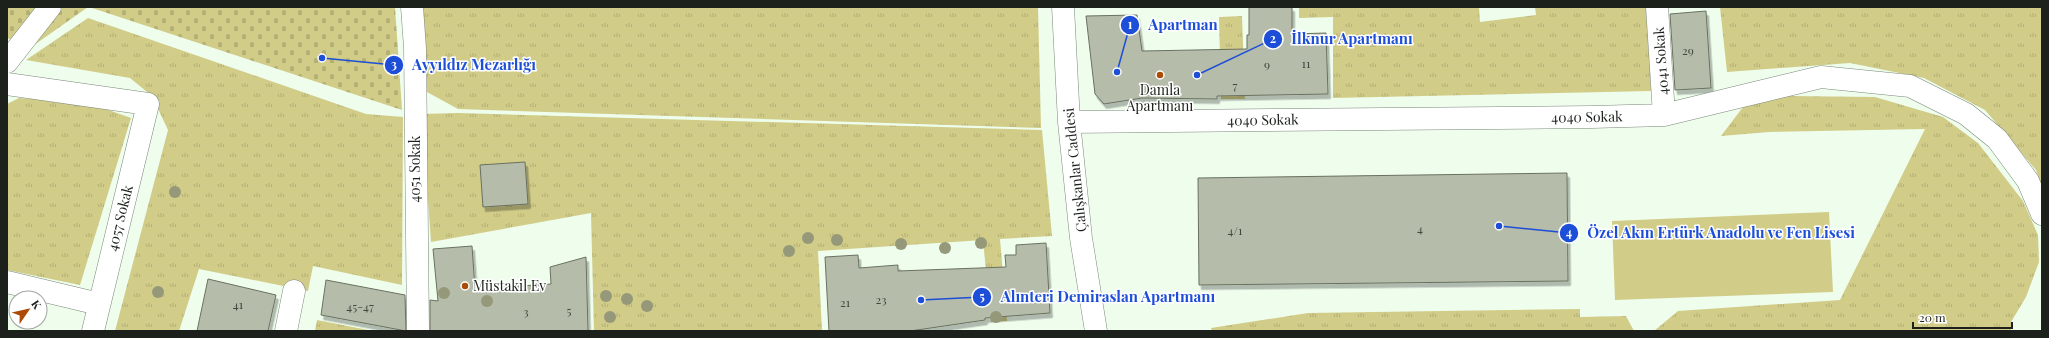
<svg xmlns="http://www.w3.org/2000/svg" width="2049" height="338" viewBox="0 0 2049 338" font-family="'Playfair Display',serif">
  <defs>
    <pattern id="grass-tufts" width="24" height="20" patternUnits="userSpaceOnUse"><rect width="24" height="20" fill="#d1cc88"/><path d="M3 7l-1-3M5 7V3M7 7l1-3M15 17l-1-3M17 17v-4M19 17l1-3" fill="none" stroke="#b3af75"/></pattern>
    <pattern id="cemetery-stones" width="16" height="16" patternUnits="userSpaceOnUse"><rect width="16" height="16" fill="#d1cc88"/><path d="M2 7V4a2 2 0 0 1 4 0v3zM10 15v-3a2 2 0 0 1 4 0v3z" fill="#b3af75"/></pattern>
    <filter id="shadow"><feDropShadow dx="2.5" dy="4.5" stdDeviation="0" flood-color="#0004"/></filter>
  </defs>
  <rect width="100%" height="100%" fill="#effded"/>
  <path fill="url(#grass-tufts)" d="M423,7H1038L1041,128L458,109L427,92Z
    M1299,7H1479L1480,22L1536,15L1535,7H1648L1651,91L1333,98V17L1299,18Z
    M1720,7H2042V188L2036,170L1985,110L1924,78L1850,63L1727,72Z
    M1242,16L1245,99H1221L1219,17Z
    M88,18L366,114L403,117L402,285L313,266L308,291L199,269L179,331H115L168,130L152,96L130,78L26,60Z
    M1789,96L1875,97L1943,117L1978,143L2023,201L2038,235L2039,262L2026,297L2011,322V331H1654L1678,311L1840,300L1925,129L1769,132L1721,136L1743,107Z
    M19,98L89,103L131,118L80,285L7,270V104Z
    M458,113L1042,130L1052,236L1000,239L1007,321L991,322L983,240L818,251L822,331H594L591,213L431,242L422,114Z
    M1580,309V317L1626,316L1634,331H1212L1211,328L1308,313Z
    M317,320L373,331H315Z"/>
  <path fill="url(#cemetery-stones)" d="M7,7H88L30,48L7,38Z
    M89,7H395L402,110Z"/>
  <path fill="#d1cc88" d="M1829,212L1833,292L1615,300L1612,221Z"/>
  <path fill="#b5bca9" stroke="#6a7160" filter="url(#shadow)" d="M1249,7H1292V34L1326,33L1328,94L1217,96V99L1142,98L1104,104L1095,94L1086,16L1137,15L1142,51L1247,49V35H1249Z
    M1706,11L1711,88L1675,90L1670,14Z
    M525,162L528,204L483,207L480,165Z
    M1567,173L1568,281L1199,285L1198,178Z
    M1046,243L1050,313L985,318V320L910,331H829L825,257L858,255L859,268L898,265V271L1006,267L1005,255H1016V245Z
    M472,246L475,289L551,284L550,267L586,257L588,331H430V300L438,301L433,249Z
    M208,279L276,295L268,331H197Z
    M326,280L405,295L406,331L321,315Z"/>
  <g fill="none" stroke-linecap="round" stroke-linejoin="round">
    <defs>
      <path id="minor" d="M412,7L415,48L418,331
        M1063,7L1069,122L1081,238L1096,331
        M1657,7L1664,115
        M7,62L50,7
        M7,84L148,104L93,331
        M1069,122L1592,117L1664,115L1821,77L1910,86L1966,114L1997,139L2028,181L2042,214
        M7,282L99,304
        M286,331L294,291"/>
    </defs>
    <use href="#minor" stroke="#7a8879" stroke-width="23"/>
    <use href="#minor" stroke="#fff" stroke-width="22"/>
  </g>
  <g fill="#95997a">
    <circle cx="175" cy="192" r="6"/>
    <circle cx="808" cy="238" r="6"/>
    <circle cx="837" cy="240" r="6"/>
    <circle cx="981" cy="243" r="6"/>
    <circle cx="901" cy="244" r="6"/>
    <circle cx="945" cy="248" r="6"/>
    <circle cx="789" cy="251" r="6"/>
    <circle cx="158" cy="292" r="6"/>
    <circle cx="444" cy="293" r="6"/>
    <circle cx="606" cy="296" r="6"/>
    <circle cx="627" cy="299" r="6"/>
    <circle cx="487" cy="301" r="6"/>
    <circle cx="647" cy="306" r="6"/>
    <circle cx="610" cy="317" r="6"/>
    <circle cx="996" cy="317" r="6"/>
  </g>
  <g fill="#ac4b06" stroke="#fff" stroke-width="1.5">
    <circle cx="1160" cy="75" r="4"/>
    <circle cx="465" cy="286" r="4"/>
  </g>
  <g text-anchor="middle" stroke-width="3" stroke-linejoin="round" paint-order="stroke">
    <g font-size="12" fill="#42483f">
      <text x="1688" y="55">29</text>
      <text x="1306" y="68">11</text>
      <text x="1267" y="69">9</text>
      <text x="1235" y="90">7</text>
      <text x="1420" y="233">4</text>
      <text x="1235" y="235">4/1</text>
      <text x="881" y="304">23</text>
      <text x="845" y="307">21</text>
      <text x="238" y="309">41</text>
      <text x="360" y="311">45-47</text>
      <text x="569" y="315">5</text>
      <text x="526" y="316">3</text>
    </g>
    <g font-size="14" fill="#1c211c" stroke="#fff">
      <text transform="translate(1661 61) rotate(-94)" y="5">4041 Sokak</text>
      <text transform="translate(1587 117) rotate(-1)" y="5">4040 Sokak</text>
      <text transform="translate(1263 120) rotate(-1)" y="5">4040 Sokak</text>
      <text transform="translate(415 169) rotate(-90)" y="5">4051 Sokak</text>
      <text transform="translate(1075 170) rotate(-96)" y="5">Çalışkanlar Caddesi</text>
      <text transform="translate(120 218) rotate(-76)" y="5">4057 Sokak</text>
    </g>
    <g font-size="14" fill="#1c211c" stroke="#fff">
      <text x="1160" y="95">Damla<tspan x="1160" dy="16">Apartmanı</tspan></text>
      <text x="473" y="291" text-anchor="start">Müstakil Ev</text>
    </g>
  </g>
  <path fill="none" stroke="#1d4ed8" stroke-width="1.5" d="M1117 72L1130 25M1197 75L1273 39M322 58L394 65M1499 226L1569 233M921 300L982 297"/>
  <g fill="#1d4ed8" stroke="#fff" stroke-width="1.5">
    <circle cx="1117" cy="72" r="4"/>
    <circle cx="1197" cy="75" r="4"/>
    <circle cx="322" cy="58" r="4"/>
    <circle cx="1499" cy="226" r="4"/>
    <circle cx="921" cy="300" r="4"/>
    <circle cx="1130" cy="25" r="10"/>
    <circle cx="1273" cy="39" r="10"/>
    <circle cx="394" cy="65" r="10"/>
    <circle cx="1569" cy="233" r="10"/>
    <circle cx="982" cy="297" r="10"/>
  </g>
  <g font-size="12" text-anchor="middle" font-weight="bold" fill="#fff">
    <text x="1130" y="29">1</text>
    <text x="1273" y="43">2</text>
    <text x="394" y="69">3</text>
    <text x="1569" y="237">4</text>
    <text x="982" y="301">5</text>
  </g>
  <g font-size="15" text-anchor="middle" font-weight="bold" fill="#1d4ed8" stroke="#fff" stroke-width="3" stroke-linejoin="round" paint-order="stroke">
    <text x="1183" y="30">Apartman</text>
    <text x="1352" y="44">İlknur Apartmanı</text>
    <text x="474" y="70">Ayyıldız Mezarlığı</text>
    <text x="1721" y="238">Özel Akın Ertürk Anadolu ve Fen Lisesi</text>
    <text x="1108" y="302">Alınteri Demiraslan Apartmanı</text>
  </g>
  <rect width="2049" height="338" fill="none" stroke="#1c211c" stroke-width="16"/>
  <g transform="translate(28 310) rotate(56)"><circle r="19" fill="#ffffff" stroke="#a4a6a4"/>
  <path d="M0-3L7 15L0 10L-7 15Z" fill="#ac4b06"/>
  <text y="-6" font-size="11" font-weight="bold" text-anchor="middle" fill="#1c211c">K</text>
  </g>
  <path d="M1913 322v6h99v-6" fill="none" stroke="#1c211c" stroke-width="2"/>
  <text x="1919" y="322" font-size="12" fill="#1c211c" stroke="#ffffff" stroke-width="3" paint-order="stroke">20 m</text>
</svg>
